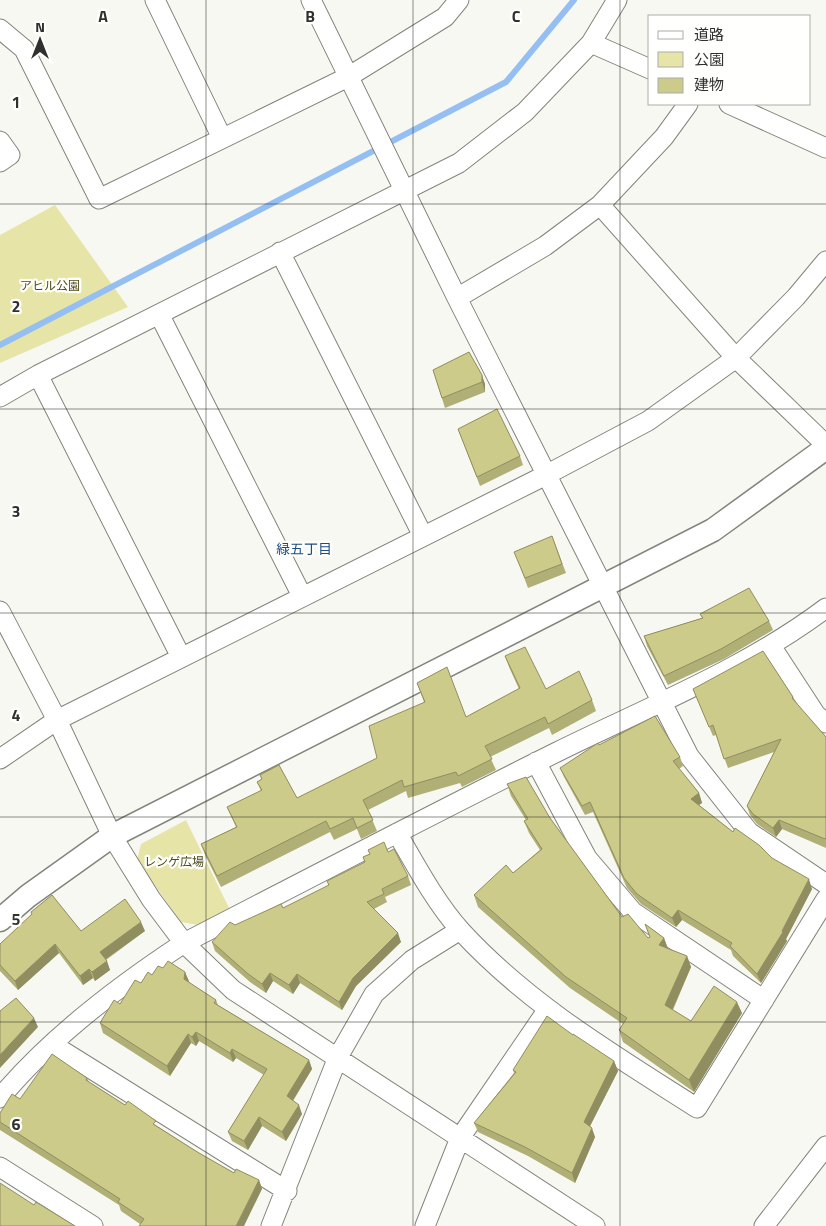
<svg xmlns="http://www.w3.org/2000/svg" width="826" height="1226" viewBox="0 0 826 1226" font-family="'Titillium Web','Noto Sans JP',sans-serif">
  <rect width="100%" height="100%" fill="#f8f8f2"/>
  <path fill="#e6e5a7" d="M55,205L128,307L0,363V235Z
    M186,820L229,908L198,925L181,922L137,860L141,844Z"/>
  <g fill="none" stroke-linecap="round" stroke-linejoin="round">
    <path stroke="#95bff3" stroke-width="6" d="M0,345L506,82L574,0"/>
    <defs>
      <path id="minor" d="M155,0L222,138
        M311,0L457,298L689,756L749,832L826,884
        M0,29L24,49L99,199L348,77L445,17L459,0
        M591,43L650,69
        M688,104L664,137L600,205L736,358L826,445
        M729,104L826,148
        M0,141L10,155L0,162
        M280,252L423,536
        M457,298L545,246L600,205
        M159,314L302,596
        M38,375L181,657
        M0,397L38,375L459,163L525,112L591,43L617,0
        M0,611L57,720L112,836L151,899L184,943L233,990L595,1226
        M771,646L816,715L826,723
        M0,759L57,720L546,475L648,421L736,358L796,297L826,261
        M536,762L587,858L633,912L764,1000
        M397,833C416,866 436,903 461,931C528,1004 614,1055 697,1108L826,899
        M53,1045L287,1191
        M0,1098C49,1039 120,985 184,943C308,879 432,814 557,752C648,707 745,669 826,608
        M0,1167L93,1226
        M271,1226L338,1057L374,994L412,960L460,930
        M425,1226L460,1138L548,1009
        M764,1226L826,1146"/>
      <path id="tertiary" d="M0,920L28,896L112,836L713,530L826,448"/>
    </defs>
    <use href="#minor" stroke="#84847e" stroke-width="21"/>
    <use href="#tertiary" stroke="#84847e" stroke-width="25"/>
    <use href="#minor" stroke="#fff" stroke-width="19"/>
    <use href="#tertiary" stroke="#fff" stroke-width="22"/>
  </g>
  <path fill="#b0af76" d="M469,352L485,384V392L445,408L433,370Z
    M458,429L520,456L523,465L480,486Z
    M552,536L566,573L528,588L518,561Z
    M700,614L769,621L773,630L724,659L668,685L647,646L644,636L702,618Z
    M505,656L546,689L592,700L596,711L552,735L549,728L490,757L496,770L462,787L460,783L408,798L406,791L368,810L377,831L361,839L357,829L334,840L330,832L221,887L205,855L201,844L236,827L227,807L261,791L257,782L262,780L260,775L297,798L377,758L424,702L417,683L466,717L519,689L509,667Z
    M693,689L793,697L795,702L826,737V848L782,829L776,837L757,824L750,815L747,806L774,752L728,768L716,735L713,736Z
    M599,745L680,757L683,766L679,769L699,793L702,803L699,805L733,832L812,889L786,939L787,941L761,983L733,956L731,950L682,920L676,927L641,904L627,888L593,812L585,815L564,777L560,768Z
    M507,784L550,818L622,917L648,938H650L645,924L664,938L668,949L687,956L691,967L673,1010L691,1021L742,1013L694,1092L623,1042L619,1030L623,1024L570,988L478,907L474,895L513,873L540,850L529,833L524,821L526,820L511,796Z
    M368,850L388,852L408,876L411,885L385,897L387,902L374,909L401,942L356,986L342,1010L300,983L293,994L273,981L266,993L250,982L215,951L212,942L235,925L283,908L329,886L327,881L365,862L363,857L370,854Z
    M31,912L81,931H145L106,960L110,970L95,981L93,978L83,985L59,953L18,990L0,971V944L32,915Z
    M163,968L185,972L188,982L216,1000L218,1005L309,1060L312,1069L293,1101L302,1114L286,1141L262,1126L248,1150L232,1141L228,1132L264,1075L236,1058L233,1062L199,1041L196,1046L191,1043L170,1076L103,1033L100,1023L141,983Z
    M614,1061L618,1071L590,1126L595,1137L575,1183L528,1156L478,1132L474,1123L514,1073L513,1070Z
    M87,1078L89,1082L199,1153L234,1173L259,1180L262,1189L140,1224L121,1211L119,1205L0,1130V1113L20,1099Z"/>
  <path fill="#908e60" d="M482,375L485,384V392L482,382Z
    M699,793L702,803L694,808L691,799Z
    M779,820L782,829L776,837L773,828Z
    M809,879L812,889L786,939L787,941L761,983L757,974L782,931Z
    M678,910L682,920L676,927L672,918Z
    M141,922L145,931L103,961L100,952Z
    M398,933L401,942L356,986L342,1010L339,1002L353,978Z
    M664,938L668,949L659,945Z
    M55,944L59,953L18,990L15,981Z
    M687,956L691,967L669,1017L665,1005Z
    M107,961L110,970L95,981L92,972Z
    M89,969L93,978L83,985L80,976Z
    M185,972L189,981L187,988L184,979Z
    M270,973L273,981L266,993L262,984Z
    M297,974L300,983L293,994L289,985Z
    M737,1002L742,1013L694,1092L689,1080Z
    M34,1018L38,1027L0,1068V1055Z
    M196,1032L199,1041L196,1046L192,1037Z
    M188,1034L191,1043L170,1076L167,1066Z
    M232,1049L236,1058L233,1062L230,1053Z
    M309,1060L312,1069L290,1105L287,1096Z
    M614,1061L618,1071L587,1132L584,1122Z
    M299,1105L302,1114L286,1141L282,1132Z
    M259,1117L262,1126L248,1150L244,1141Z
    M592,1128L595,1137L575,1183L572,1173Z
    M259,1180L262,1189L244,1226H236Z"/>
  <path fill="#cdcb89" stroke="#908e60" d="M469,352L482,375V382L442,398L433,370Z
    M497,409L520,456L477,477L458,429Z
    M552,536L562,564L525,578L514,552Z
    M749,588L769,621L721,649L664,676L644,636L703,618L700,614Z
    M525,647L546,689L579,671L592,700L548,724L545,717L485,746L492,759L458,776L456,772L404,787L402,780L363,800L373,820L357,828L353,818L330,829L326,821L217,876L201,844L237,827L227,807L262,790L257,782L262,779L260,775L279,765L297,798L377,758L369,726L425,702L417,683L447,667L466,717L520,688L505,656Z
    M763,651L793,697L792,698L826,737V838L825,839L779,820L773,828L753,814L747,806L781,739L724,759L713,725L709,727L693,689Z
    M655,716L680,757L673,761L699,793L691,799L733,832L735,828L759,845L772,858L809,879L782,931L783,932L757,974L730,946L732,943L678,910L672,918L637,894L624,878L590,802L582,806L560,768L598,743L599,745Z
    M526,777L550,818L622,917L628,914L648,938L650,937L645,924L664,938L659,945L687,956L665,1005L691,1021L714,986L737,1002L689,1080L619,1030L627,1018L566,977L474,895L506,865L513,873L542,849L524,821L528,819L507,784Z
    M384,842L388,852L394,849L408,876L382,889L384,894L367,902L398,933L353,978L339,1002L297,974L289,985L270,973L262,984L247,973L212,942L230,922L235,925L281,904L283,908L329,885L327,881L365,862L363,857L370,854L368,850Z
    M52,895L81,931L125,899L141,922L100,952L107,961L92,972L89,969L80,976L55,944L15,981L0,965V944L32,914L31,912Z
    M168,961L185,972L184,979L216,1000L214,1003L309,1060L287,1096L299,1105L282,1132L259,1117L244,1141L228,1132L267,1069L232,1049L230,1053L196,1032L192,1037L188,1034L167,1066L100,1023L114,1000L120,1004L135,980L141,983L148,972L152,975L158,966L163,968Z
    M16,998L34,1018L0,1055V1011Z
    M547,1016L573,1035V1034L614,1061L584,1122L592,1128L572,1173L525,1147L474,1123L516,1072L513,1070Z
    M52,1054L87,1078L86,1080L125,1105L128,1101L156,1121L153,1124L199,1153L234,1173L236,1169L259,1180L236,1226H139L144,1219L118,1202L120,1199L0,1122V1113L12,1094L20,1099Z
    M0,1183L34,1205L36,1202L75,1226H0Z"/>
  <path fill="none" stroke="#30302e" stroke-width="1" stroke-opacity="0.55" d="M206,0V1226M413,0V1226M620,0V1226M0,204H826M0,409H826M0,613H826M0,817H826M0,1022H826"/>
  <g text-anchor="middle" stroke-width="4.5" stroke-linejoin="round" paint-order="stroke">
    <g font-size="12" fill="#4c4a17" stroke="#fffffe">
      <text x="50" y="290">アヒル公園</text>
      <text x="174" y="866">レンゲ広場</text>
    </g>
    <g font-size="14" fill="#1e4c80" stroke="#fffffe">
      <text x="304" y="554">緑五丁目</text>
    </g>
  </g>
  <g font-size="16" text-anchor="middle" font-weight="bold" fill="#30302e" stroke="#fffffe" stroke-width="4.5" stroke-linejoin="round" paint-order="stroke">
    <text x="103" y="22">A</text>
    <text x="310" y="22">B</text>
    <text x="516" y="22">C</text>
    <text x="16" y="108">1</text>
    <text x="16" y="312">2</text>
    <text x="16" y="517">3</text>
    <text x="16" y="721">4</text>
    <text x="16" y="925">5</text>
    <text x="16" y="1130">6</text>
  </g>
  <rect x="648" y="15" width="162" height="90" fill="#fffffe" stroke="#acacab"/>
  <rect x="658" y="31" width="25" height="8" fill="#ffffff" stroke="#acacab"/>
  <text x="694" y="40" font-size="15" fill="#30302e">道路</text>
  <rect x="658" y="52" width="25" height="15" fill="#e6e5a7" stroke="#acacab"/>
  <text x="694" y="65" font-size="15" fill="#30302e">公園</text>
  <rect x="658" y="78" width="25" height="15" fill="#cdcb89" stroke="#acacab"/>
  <text x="694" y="90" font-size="15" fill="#30302e">建物</text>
  <g transform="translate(40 40)" stroke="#fffffe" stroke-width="4" paint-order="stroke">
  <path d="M0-4L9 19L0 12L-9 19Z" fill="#30302e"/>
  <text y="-8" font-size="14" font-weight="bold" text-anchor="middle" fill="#30302e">N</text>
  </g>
</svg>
